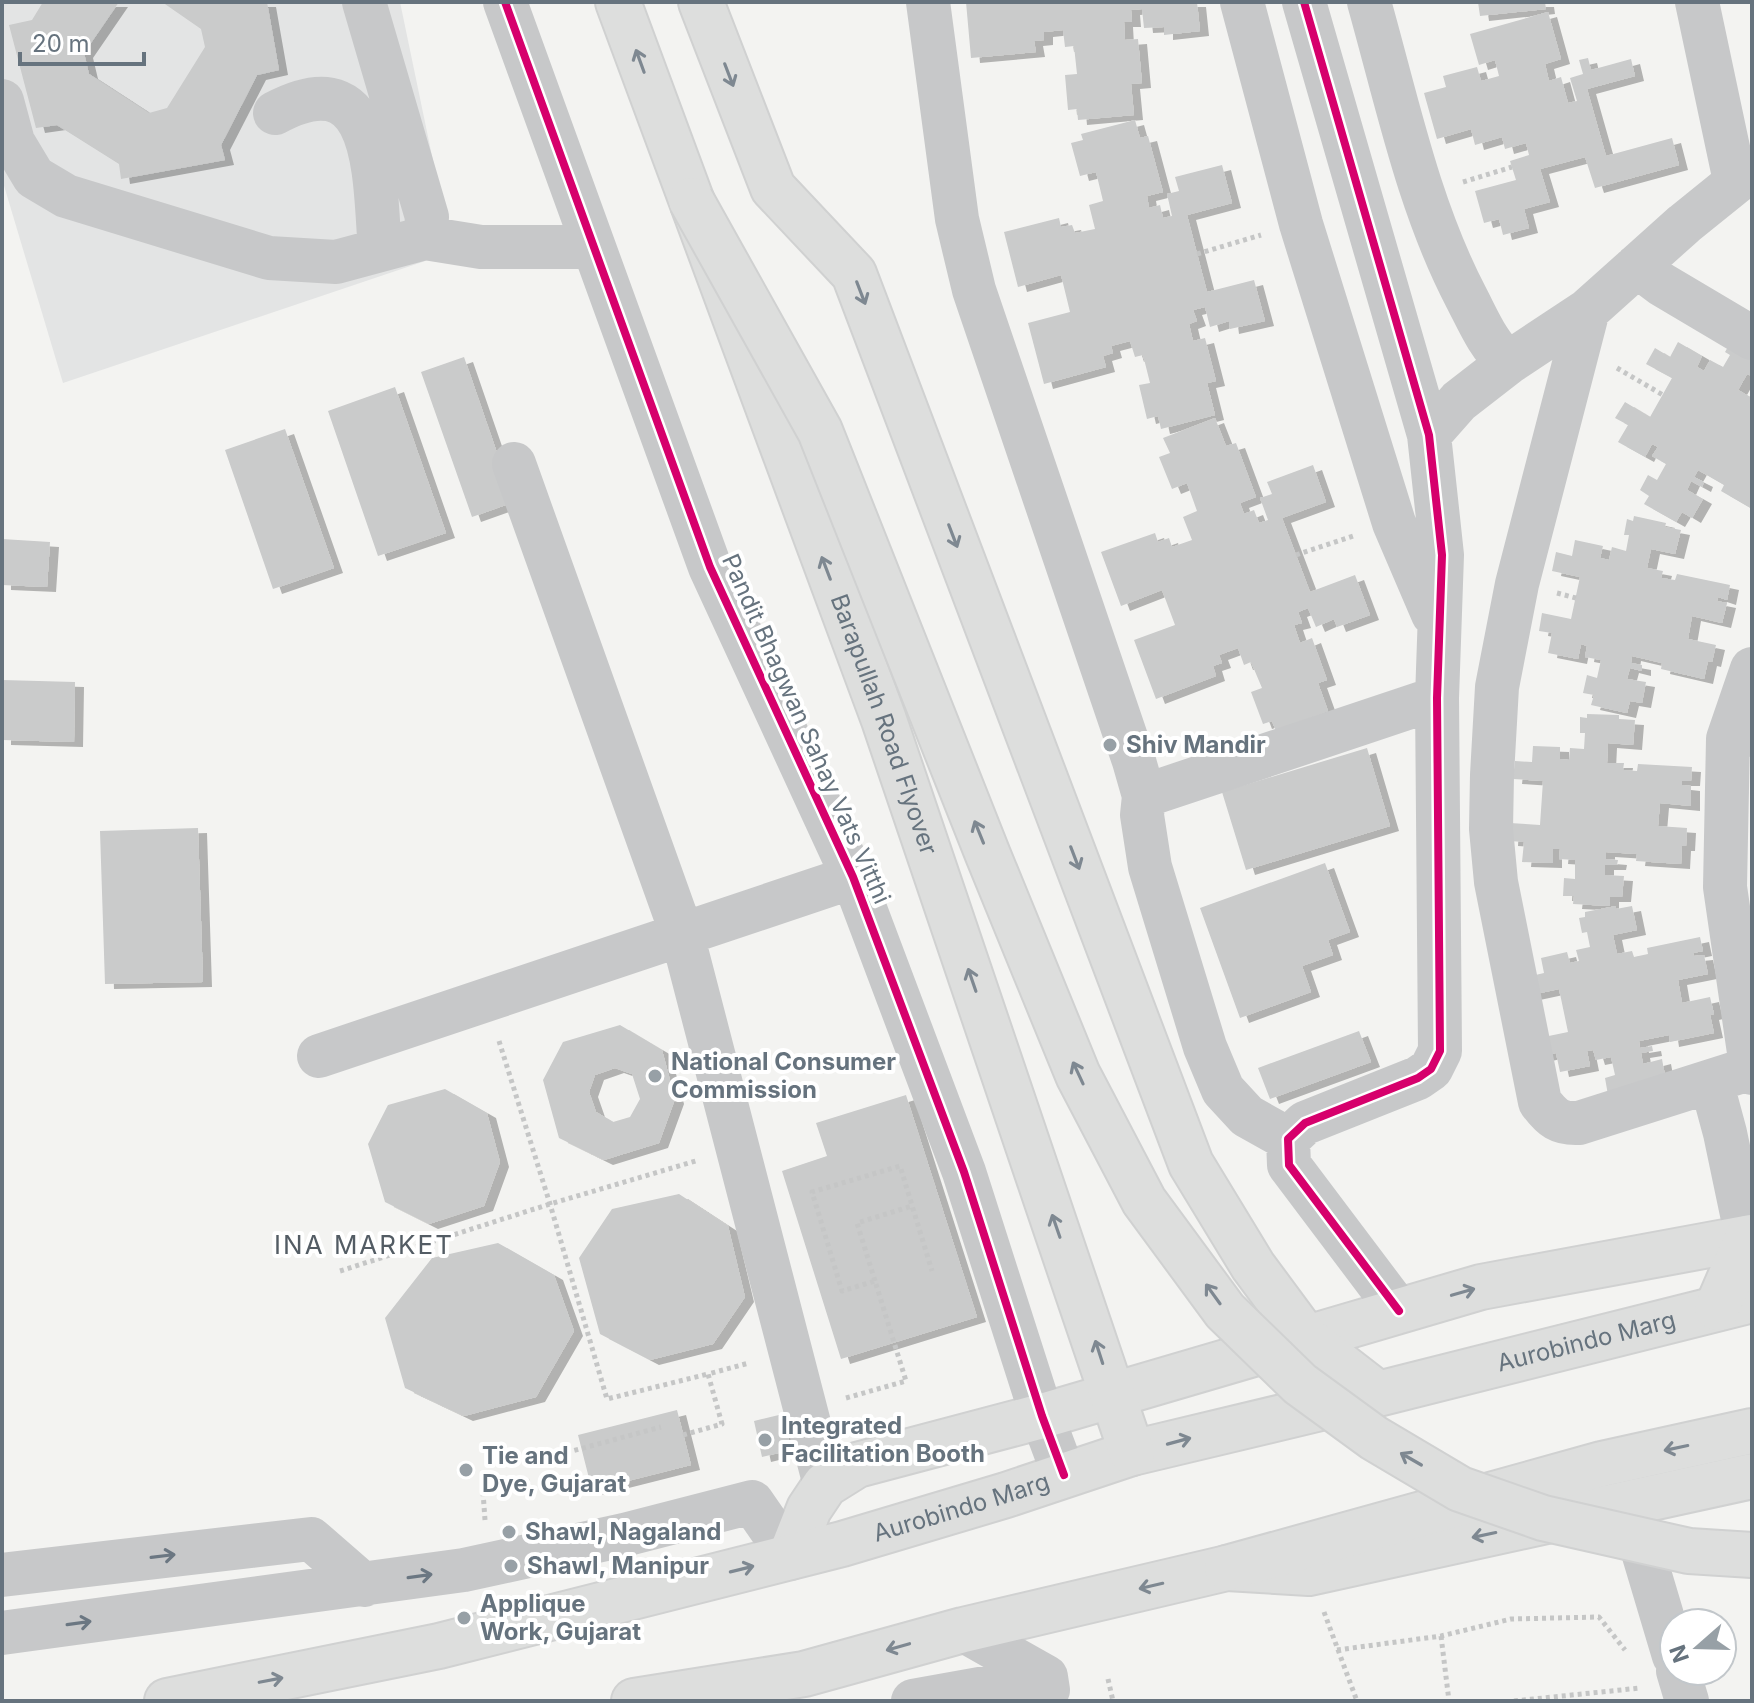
<svg xmlns="http://www.w3.org/2000/svg" width="1754" height="1703" viewBox="0 0 1754 1703" font-family="Inter,sans-serif">
  <defs>
    <filter id="shadow"><feDropShadow dx="9" dy="5" stdDeviation="0" flood-color="#0004"/></filter>
  </defs>
  <rect width="100%" height="100%" fill="#f3f3f1"/>
  <path fill="#e3e4e4" d="M2,2H400L452,252L63,383L2,179Z"/>
  <path fill="#cacbcb" fill-rule="evenodd" filter="url(#shadow)" d="M43,2H119L84,53L89,74L149,113L167,108L205,47L201,29L162,2H267L279,70L257,75L221,145L225,160L121,179L119,164L57,125L36,128L9,25L32,20Z
    M966,2H1197L1200,31L1164,35V27L1144,28L1142,9L1131,10L1132,22H1124L1125,40L1138,39L1142,83L1131,84L1134,115L1078,120L1077,109L1068,110L1065,75L1077,74L1074,46L1065,47L1063,30L1044,32V40L1034,41L1036,52L971,58Z
    M1478,2H1545L1546,9L1480,16Z
    M1548,12L1561,59L1545,64L1549,81L1561,77L1568,103L1577,101L1570,78L1583,74L1579,60L1588,58L1591,70L1631,59L1635,76L1587,89L1606,156L1672,138L1679,165L1595,188L1585,157L1540,169L1550,202L1524,209L1529,228L1503,235L1499,219L1484,223L1475,191L1516,180L1510,161L1529,155L1526,143L1505,149L1502,137L1475,145L1471,129L1437,139L1424,93L1446,87L1443,76L1477,67L1481,81L1499,76L1495,60L1479,65L1470,34Z
    M1135,120L1140,138L1148,136L1163,192L1147,196L1149,208L1160,205L1163,218L1172,216L1167,194L1179,191L1175,177L1222,165L1232,203L1187,215L1207,292L1254,280L1265,321L1230,329L1229,321L1210,327L1205,307L1193,310L1197,321L1189,324L1193,341L1205,338L1216,381L1207,383L1215,415L1161,429L1158,416L1147,419L1139,385L1150,383L1143,355L1135,357L1130,341L1111,346L1113,353L1103,356L1106,367L1044,384L1028,323L1070,312L1061,275L1018,287L1004,232L1059,218L1061,227L1072,225L1075,233L1095,229L1089,205L1103,201L1096,172L1080,176L1071,143L1083,140L1081,134Z
    M1733,338L1752,344V376L1747,374L1738,390L1752,398L1749,404L1752,405V509L1721,491L1724,485L1698,470L1694,477L1704,482L1702,487L1691,481L1687,490L1703,499L1692,518L1682,512L1676,522L1644,504L1649,496L1640,490L1648,475L1657,480L1666,464L1652,456L1658,447L1652,444L1645,457L1618,442L1628,425L1615,418L1625,402L1650,417L1672,378L1646,364L1655,348L1670,357L1678,342L1702,356L1697,367L1704,371L1710,360L1723,367L1730,355L1725,352Z
    M464,357L514,502L472,517L421,372Z
    M395,387L446,533L378,556L328,411Z
    M1215,418L1226,446L1236,443L1256,497L1240,503L1244,514L1254,510L1259,523L1268,520L1260,498L1272,494L1267,482L1313,465L1326,502L1282,518L1310,592L1355,575L1370,615L1337,627L1334,619L1316,627L1308,608L1298,612L1302,623L1294,625L1300,643L1312,638L1327,680L1318,683L1328,711L1276,731L1272,721L1263,724L1251,692L1262,688L1251,662L1244,665L1238,648L1219,655L1222,663L1213,666L1216,676L1156,699L1134,640L1175,625L1162,590L1121,606L1101,552L1155,533L1158,542L1169,538L1172,547L1192,540L1183,517L1197,511L1187,483L1172,489L1159,457L1170,453L1163,438Z
    M285,429L334,568L273,589L225,450Z
    M1634,516L1666,523L1665,527L1681,530L1675,554L1651,549L1647,568L1663,571L1661,578L1675,580L1677,574L1730,585L1727,600L1718,597L1717,601L1727,603L1722,623L1692,616L1688,639L1716,645L1712,662L1708,661L1704,679L1661,669L1662,663L1632,656L1631,663L1642,665V671L1630,668L1627,679L1646,682L1642,703L1630,701L1627,713L1591,705L1594,695L1583,693L1587,675L1597,678L1601,660L1585,657L1587,646L1581,644L1578,659L1548,653L1552,633L1539,631L1542,613L1571,619L1580,577L1552,571L1556,552L1572,556L1575,540L1603,546L1600,558L1609,560L1612,547L1626,551L1629,535H1624L1627,519L1633,521Z
    M2,539L50,542L47,587L2,585Z
    M2,680L75,682L74,742L2,740Z
    M1587,714L1619,715V719L1635,720L1633,745L1608,743L1607,763H1624L1623,770L1637,771L1638,764L1692,767L1691,781H1682V785L1691,786V806L1660,803L1658,826L1687,828L1686,846H1682L1681,864L1636,861L1637,854L1606,852V859L1618,860L1617,865H1605V875L1624,876L1622,897H1610V906L1573,904L1574,896H1563L1564,878L1575,879V860L1559,859L1560,849H1553V863L1522,862L1524,842L1509,841L1510,823L1540,825L1543,781L1513,779L1515,761L1532,762L1533,746L1560,747V759L1569,760L1570,748L1584,749L1585,733H1580V717L1587,718Z
    M1367,748L1390,826L1246,870L1222,792Z
    M198,828L203,982L105,984L100,831Z
    M1325,863L1350,932L1328,940L1333,955L1302,966L1311,992L1240,1018L1200,908Z
    M1616,906V909L1632,906L1637,930L1613,935L1617,954L1632,951L1634,957L1648,954L1647,948L1700,937L1703,951L1693,953L1694,956L1704,955L1708,974L1678,980L1682,1003L1710,997L1714,1014L1710,1015L1714,1033L1670,1042L1669,1035L1639,1041L1640,1048L1652,1046L1653,1051L1641,1053L1643,1064L1662,1059L1666,1081L1608,1095L1605,1078L1615,1075L1611,1057L1596,1060L1593,1050L1587,1051L1590,1066L1560,1072L1556,1053L1543,1056L1539,1038L1568,1032L1559,989L1531,995L1527,977L1544,973L1541,958L1567,952L1570,963L1579,961L1576,950L1590,947L1587,932L1582,933L1579,918L1585,917V912Z
    M620,1025L662,1050L675,1099L659,1143L604,1160L559,1138L543,1080L563,1042ZM615,1068L632,1074L640,1099L630,1117L613,1122L596,1112L589,1092L595,1075Z
    M1359,1031L1371,1062L1270,1099L1258,1068Z
    M445,1089L487,1113L500,1162L484,1206L429,1224L385,1202L368,1144L388,1105Z
    M906,1095L977,1317L841,1359L782,1171L827,1156L816,1123Z
    M679,1194L728,1226L745,1297L713,1344L650,1360L600,1334L579,1258L612,1209Z
    M498,1243L554,1275L574,1331L536,1397L464,1416L405,1388L385,1318L432,1258Z
    M677,1410L691,1465L592,1490L578,1435Z
    M783,1414L791,1450L762,1457L754,1421Z"/>
  <g fill="none" stroke-linecap="round" stroke-linejoin="round">
    <defs>
      <g id="major">
        <path d="M790,1557L809,1509L825,1485L857,1465L1042,1416L1481,1287L1752,1237"/>
        <path id="s1" d="M167,1701L439,1646L842,1544L1006,1495L1132,1453L1358,1399"/>
        <path d="M634,1701L804,1674L963,1630L1227,1568L1309,1573L1752,1476"/>
      </g>
      <g id="highway">
        <path id="s2" d="M618,2L884,720L1132,1453"/>
        <path id="s3" d="M701,2L773,188L854,274L1191,1164L1253,1266L1307,1339L1378,1394L1752,1300"/>
        <path d="M1717,1308L1747,1238"/>
        <path d="M1227,1568L1602,1464L1752,1431"/>
      </g>
    </defs>
    <use href="#major" stroke="#d0d1d1" stroke-width="48"/>
    <use href="#highway" stroke="#d0d1d1" stroke-width="48"/>
    <path stroke="#c5c6c6" stroke-width="5" stroke-dasharray="4 4" stroke-linecap="butt" d="M1463,182L1512,167
      M1197,254L1261,235
      M1617,368L1663,395
      M1296,555L1356,535
      M1557,593L1576,598
      M499,1041L550,1204L607,1399L708,1374
      M340,1271L550,1204L699,1160
      M875,1281L857,1223L912,1206
      M846,1398L906,1381L875,1281L842,1291L812,1192L900,1166L932,1271
      M683,1435L722,1424L708,1374L749,1363
      M528,1463L661,1427
      M485,1520L483,1492L531,1481
      M1324,1612L1357,1701
      M1441,1636L1449,1701
      M1337,1650L1441,1636L1511,1619L1599,1617L1625,1650
      M1108,1679L1113,1701
      M1514,1701L1640,1688"/>
    <path stroke="#c7c8c9" stroke-width="44" d="M505,2L710,567L853,877L964,1172L1042,1416L1064,1475
      M928,2L957,219L974,290L1134,761L1144,796L1142,815L1150,867L1205,1047L1223,1090L1247,1116L1288,1139
      M1242,2L1301,224L1394,523L1433,614
      M1304,2L1429,435L1442,555L1437,698L1440,1051L1431,1069L1418,1078L1305,1123L1288,1139L1289,1165L1399,1311
      M1369,2C1397,101 1418,205 1466,297C1479,322 1487,343 1508,363
      M1697,2L1735,181
      M2,101L13,142L34,177L66,196L269,258L336,262L425,238L427,217L364,2
      M275,113C381,56 374,183 380,250
      M425,238L481,247H593
      M1637,266L1661,284L1752,338
      M1588,310L1517,584L1497,687L1492,775L1491,829L1496,882L1540,1102C1552,1118 1559,1124 1579,1123L1752,1068
      M1429,435L1459,401L1508,363L1588,310L1684,224L1752,169
      M514,464L682,934L825,1485
      M1752,734L1728,739L1725,887L1752,1073
      M1728,739L1752,669
      M1144,796L1437,698
      M319,1056L853,877
      M1711,1081L1725,1133L1747,1238
      M1629,1505L1674,1656
      M2,1575L311,1539L364,1585
      M963,1630L1046,1677L1048,1690
      M2,1633L464,1570L624,1535L752,1502L790,1557
      M1678,1671L1687,1701
      M913,1701L1046,1677"/>
    <use href="#major" stroke="#dddedd" stroke-width="44"/>
    <use href="#highway" stroke="#dddedd" stroke-width="44"/>
    <defs>
      <path id="highway-bridge" d="M691,200L820,431L988,855L1078,1075L1144,1201L1225,1311L1300,1384L1374,1438L1460,1489L1543,1518L1689,1551L1752,1555"/>
    </defs>
    <use href="#highway-bridge" stroke="#d0d1d1" stroke-width="48" stroke-linecap="butt"/>
    <use href="#highway-bridge" stroke="#dddedd" stroke-width="44"/>
    <defs>
      <path id="cycleway" d="M505,2L710,567L853,877L964,1172L1042,1416L1064,1475
        M1304,2L1429,435L1442,555L1437,698L1440,1051L1431,1069L1418,1078L1305,1123L1288,1139L1289,1165L1399,1311"/>
    </defs>
    <use href="#cycleway" stroke="#fff" stroke-width="13"/>
    <use href="#cycleway" stroke="#d6006c" stroke-width="8"/>
  </g>
  <defs><path id="oneway-shaft" d="M-6 0H5M1.5-3L5.5 0L1.5 3" fill="none" stroke-width="1.6" stroke-linecap="round" stroke-linejoin="round" transform="scale(2)"/></defs>
  <g stroke="#7e8891">
    <use href="#oneway-shaft" transform="translate(640 61) rotate(-110)"/>
    <use href="#oneway-shaft" transform="translate(729 75) rotate(69)"/>
    <use href="#oneway-shaft" transform="translate(861 293) rotate(69)"/>
    <use href="#oneway-shaft" transform="translate(953 536) rotate(69)"/>
    <use href="#oneway-shaft" transform="translate(826 568) rotate(-111)"/>
    <use href="#oneway-shaft" transform="translate(979 832) rotate(-112)"/>
    <use href="#oneway-shaft" transform="translate(1075 858) rotate(69)"/>
    <use href="#oneway-shaft" transform="translate(972 980) rotate(-109)"/>
    <use href="#oneway-shaft" transform="translate(1078 1073) rotate(-115)"/>
    <use href="#oneway-shaft" transform="translate(1056 1226) rotate(-109)"/>
    <use href="#oneway-shaft" transform="translate(1463 1292) rotate(-16)"/>
    <use href="#oneway-shaft" transform="translate(1213 1294) rotate(-126)"/>
    <use href="#oneway-shaft" transform="translate(1099 1352) rotate(-108)"/>
    <use href="#oneway-shaft" transform="translate(1179 1441) rotate(-15)"/>
    <use href="#oneway-shaft" transform="translate(1676 1448) rotate(168)"/>
    <use href="#oneway-shaft" transform="translate(1411 1459) rotate(-150)"/>
    <use href="#oneway-shaft" transform="translate(1484 1535) rotate(168)"/>
    <use href="#oneway-shaft" transform="translate(742 1569) rotate(-14)"/>
    <use href="#oneway-shaft" transform="translate(1151 1586) rotate(167)"/>
    <use href="#oneway-shaft" transform="translate(898 1647) rotate(164)"/>
    <use href="#oneway-shaft" transform="translate(271 1680) rotate(-11)"/>
  </g>
  <g stroke="#6b7782">
    <use href="#oneway-shaft" transform="translate(163 1556) rotate(-7)"/>
    <use href="#oneway-shaft" transform="translate(420 1576) rotate(-8)"/>
    <use href="#oneway-shaft" transform="translate(79 1623) rotate(-8)"/>
  </g>
  <g fill="#97a0a6" stroke="#fff" stroke-width="3">
    <circle cx="1110" cy="745" r="8"/>
    <circle cx="655" cy="1076" r="8"/>
    <circle cx="765" cy="1440" r="8"/>
    <circle cx="466" cy="1470" r="8"/>
    <circle cx="509" cy="1532" r="8"/>
    <circle cx="511" cy="1566" r="8"/>
    <circle cx="464" cy="1618" r="8"/>
  </g>
  <g text-anchor="middle" stroke-width="8" stroke-linejoin="round" paint-order="stroke">
    <g font-size="24" fill="#66737e" stroke="#fff">
      <text dy="8" stroke="none"><textPath href="#s2" startOffset="770">Barapullah Road Flyover</textPath></text>
      <text transform="translate(806 729) rotate(66)" y="8">Pandit Bhagwan Sahay Vats Vitthi</text>
      <text dy="8" stroke="none"><textPath href="#s3" startOffset="1784">Aurobindo Marg</textPath></text>
      <text dy="8" stroke="none"><textPath href="#s1" startOffset="818">Aurobindo Marg</textPath></text>
    </g>
    <g font-size="24" font-weight="bold" fill="#66737e" stroke="#fff" text-anchor="start">
      <text x="1126" y="753">Shiv Mandir</text>
      <text x="671" y="1070">National Consumer<tspan x="671" dy="28">Commission</tspan></text>
      <text x="781" y="1434">Integrated<tspan x="781" dy="28">Facilitation Booth</tspan></text>
      <text x="482" y="1464">Tie and<tspan x="482" dy="28">Dye, Gujarat</tspan></text>
      <text x="525" y="1540">Shawl, Nagaland</text>
      <text x="527" y="1574">Shawl, Manipur</text>
      <text x="480" y="1612">Applique<tspan x="480" dy="28">Work, Gujarat</tspan></text>
    </g>
    <g font-size="26" letter-spacing="2" fill="#535c64" stroke="#fff">
      <text x="364" y="1254">INA MARKET</text>
    </g>
  </g>
  <rect width="1754" height="1703" fill="none" stroke="#66737e" stroke-width="8"/>
  <g transform="translate(1698 1647) rotate(250)"><circle r="38" fill="#ffffff" stroke="#c2c7cb" stroke-width="2"/>
  <path d="M0-6L14 30L0 20L-14 30Z" fill="#97a0a6"/>
  <text y="-12" font-size="22" font-weight="bold" text-anchor="middle" fill="#66737e">N</text>
  </g>
  <path d="M20 52v12h124v-12" fill="none" stroke="#66737e" stroke-width="4"/>
  <text x="32" y="52" font-size="24" fill="#66737e" stroke="#ffffff" stroke-width="6" paint-order="stroke">20 m</text>
</svg>
